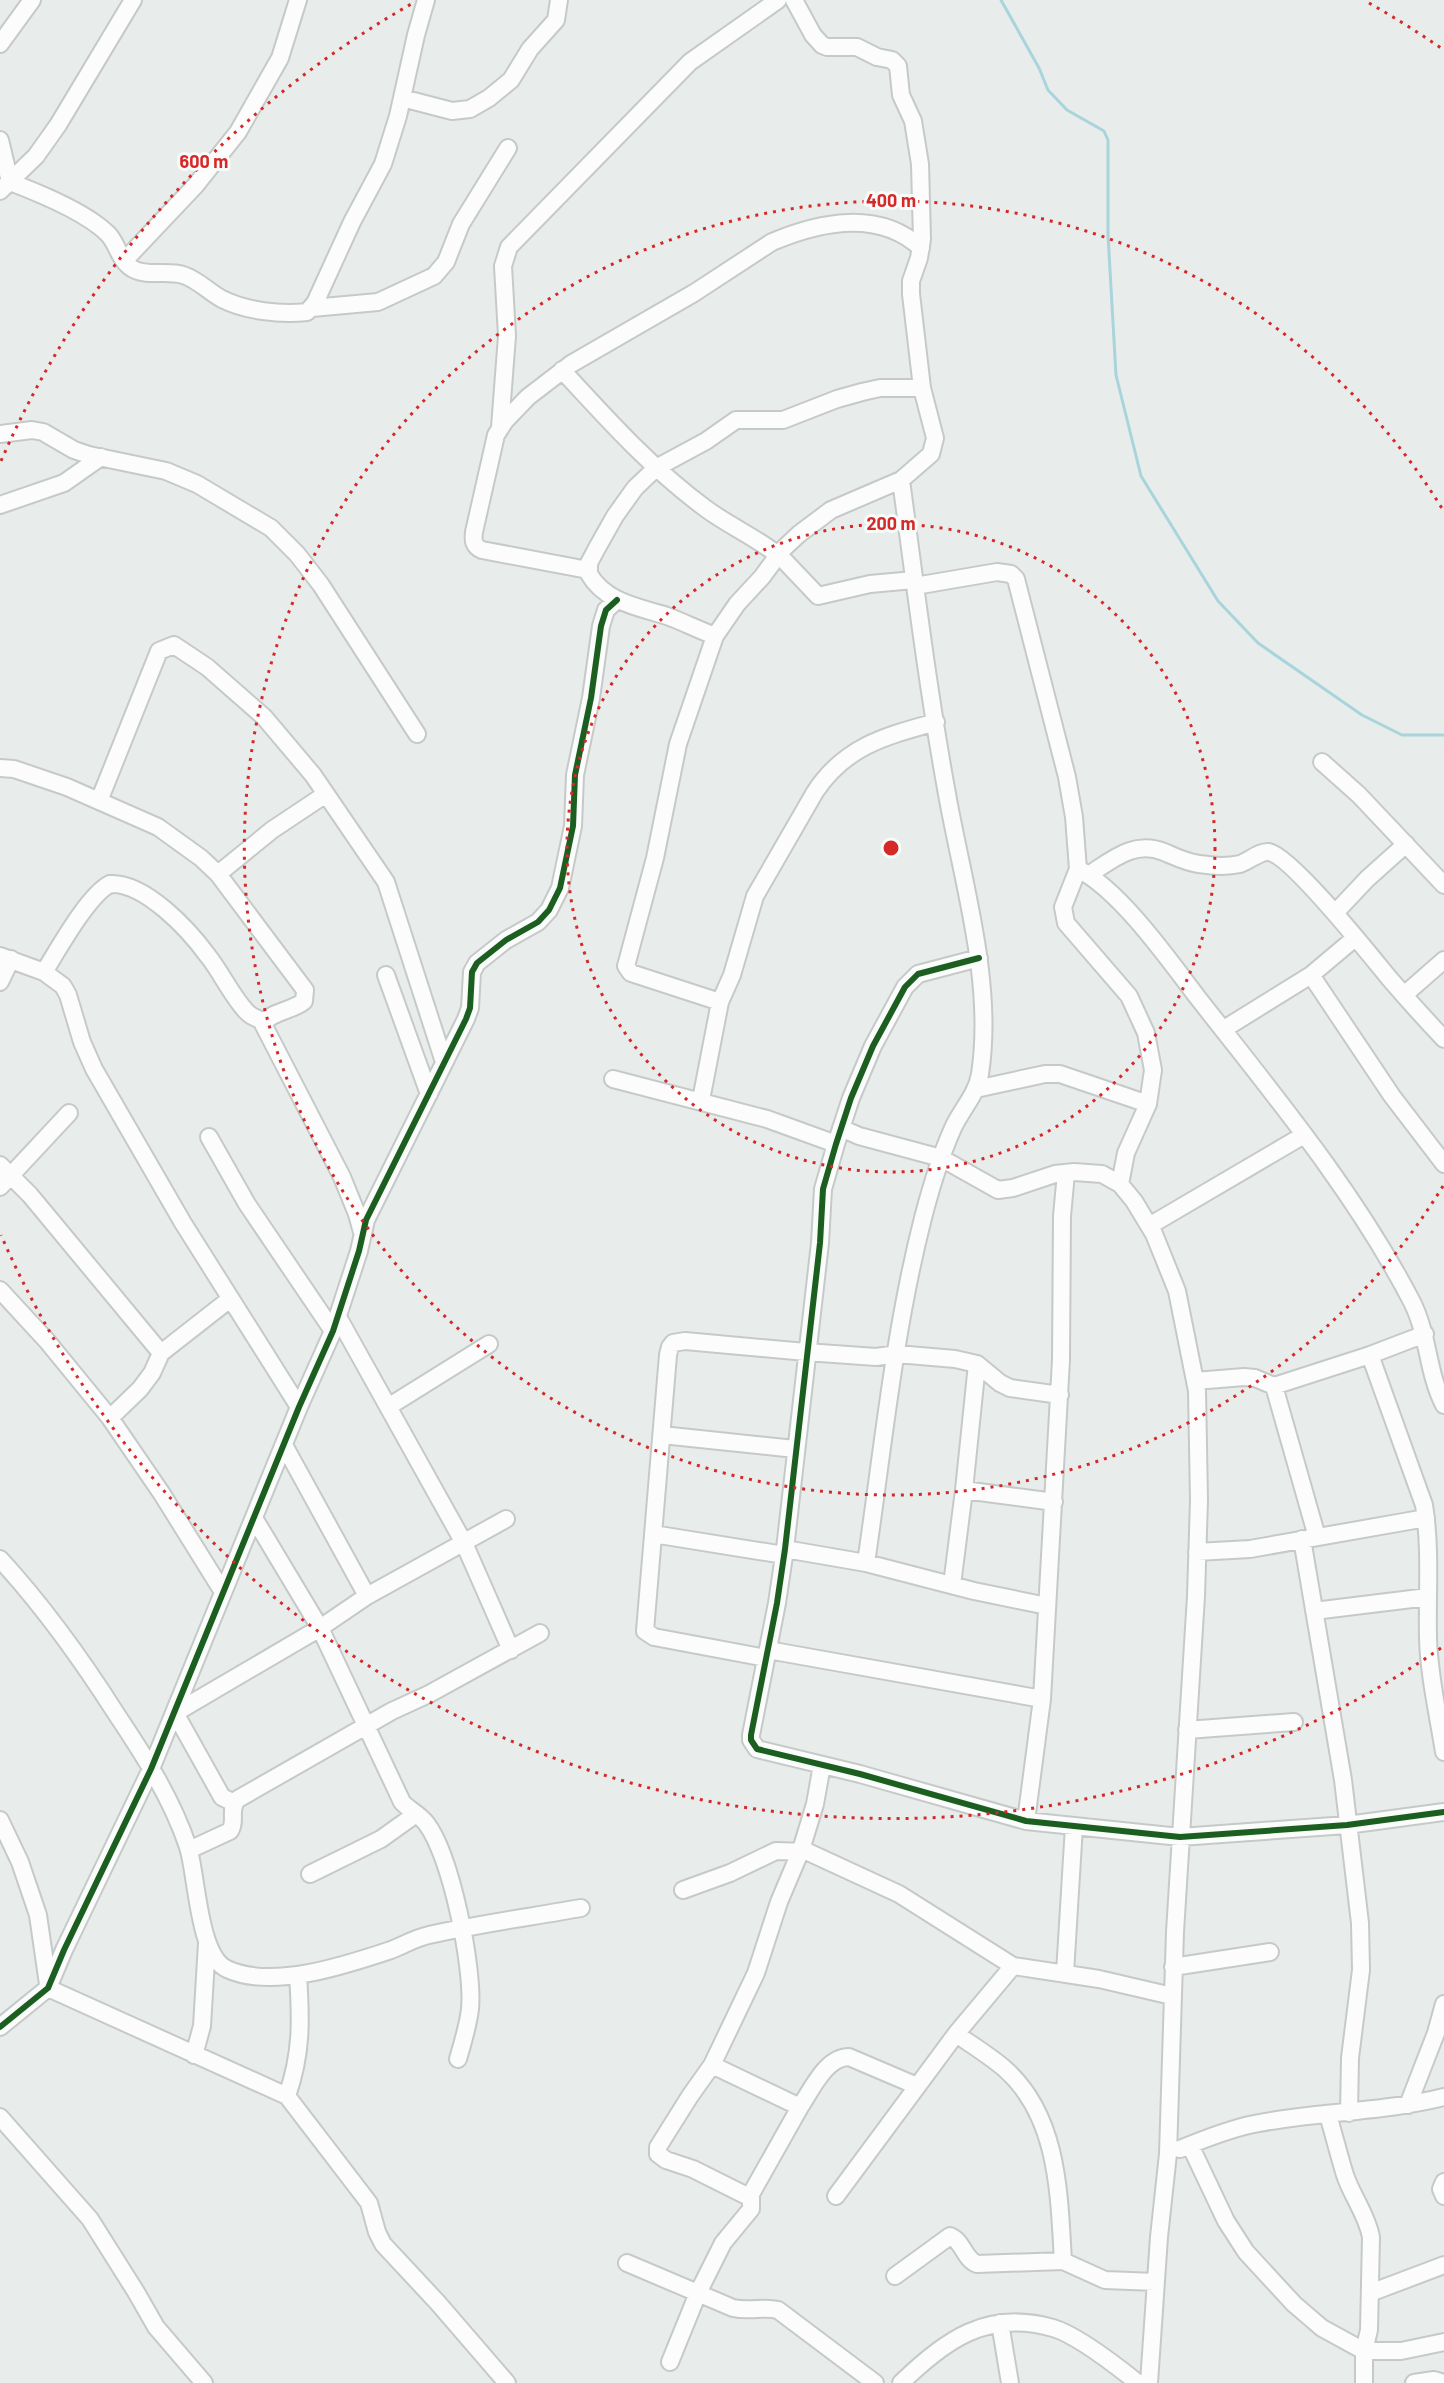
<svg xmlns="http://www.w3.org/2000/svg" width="1444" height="2383" viewBox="0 0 1444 2383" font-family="Barlow,sans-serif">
  <rect width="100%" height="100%" fill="#e8edeb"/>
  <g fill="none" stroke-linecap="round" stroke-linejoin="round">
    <path stroke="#a9d4db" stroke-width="3" d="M1001,0L1039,68L1048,90L1067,110L1104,131L1108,140V235L1116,375L1141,476L1218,601L1258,643L1362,715L1402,735H1444"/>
    <defs>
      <path id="minor" d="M794,0L813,35L822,45L827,47H857L877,57L892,60L898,66L901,95L913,121L920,164L922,239L919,258L911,281V294L922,388
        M0,44L32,0
        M402,98L452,111L470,109L489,98L511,80L530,49L556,20L559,0
        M0,140L10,182
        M10,182C39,193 84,211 107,233C118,243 118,260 133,269C148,277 167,270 183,275C197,279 209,292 222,299C246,311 280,315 307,312L315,303L352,222L383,164L398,116L416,35L426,0
        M0,191L36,156L58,125L133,0
        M124,261L195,186L238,132L280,58L298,0
        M312,308L378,302L434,276L446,262L461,224L508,148
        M562,370C607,419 652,469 705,508C729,526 756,537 779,556
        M500,427L507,336L503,266L509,247L690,62L778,0
        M0,434L32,430L43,432L74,450L89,455L166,471L197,484L271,528L297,554L321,585L417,734
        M0,505L64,483L101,457
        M779,555L818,596L870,584L914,580
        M588,570L482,550C473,546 473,540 474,532L496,435L505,421L528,397L571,364L694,293L772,242C819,222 879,209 921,248
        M915,586L997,572L1011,574L1016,579L1067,777L1074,817L1078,869L1063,907L1066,923L1129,996L1146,1033L1153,1070L1148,1104L1126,1153L1120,1184
        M715,636C699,630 683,622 667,616C638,607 605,602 589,574V563L597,548L615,516L635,488L656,468L706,441L736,420H783L837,399L862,392L880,388H922L935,438L931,454L901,480L831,510L799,534L782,550L762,577L737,604L715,636L678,744L655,858L626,966L631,973L720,1002
        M1322,762L1359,795L1444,885
        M0,768L14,769L67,787L158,827L201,858L218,874L305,990L304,1001C293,1011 271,1011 263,1024L342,1177L357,1214L362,1232
        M99,801L159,651L174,645L207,667L264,717L313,775L386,882L444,1062
        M1078,869C1120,890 1169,960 1198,998C1274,1095 1355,1192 1412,1302C1429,1336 1427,1372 1444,1405
        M218,874L272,830L326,794
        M1090,874C1113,859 1135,840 1164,852C1176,857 1185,862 1199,864C1212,866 1227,867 1240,864C1249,861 1260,851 1269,852C1291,856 1371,956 1389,978C1407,999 1425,1019 1444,1039
        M1335,913L1367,879L1406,844
        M0,956L44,972L63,986L68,995L82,1042L94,1069L183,1223L299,1407
        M979,958L918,974L905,987L873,1046L851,1098L836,1144L823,1189L820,1243L785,1549L777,1603L751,1735V1740L757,1749L860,1774L1026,1821L1180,1837L1347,1825L1444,1812
        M44,972C58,950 88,895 110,884C145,882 189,930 208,956C221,972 234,1000 248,1013C252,1017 259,1019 264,1022
        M386,975L429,1094
        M1311,975L1392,1096L1444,1164
        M0,982L11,959
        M1404,995L1444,960
        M1224,1029L1311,975L1355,938
        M613,1079L767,1119L836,1144
        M976,1089L1045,1074H1060L1148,1104
        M701,1100L720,1002L732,975L755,896L815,792C845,746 886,736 936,722
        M841,1128L859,1136L941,1158L998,1190L1013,1188L1055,1174L1074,1172L1102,1174L1120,1184L1134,1201L1154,1234L1177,1291L1197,1391L1199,1500L1196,1596L1175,1932L1168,2154L1159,2237L1149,2383
        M209,1137L247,1204L333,1331
        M0,1165L30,1195L161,1353
        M0,1187L69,1113
        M1149,1226L1304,1135
        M0,1290L47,1341L110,1418L162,1494L223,1592
        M338,1317L464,1543L511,1650
        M1370,1355L1424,1505C1431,1549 1427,1594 1428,1638C1429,1676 1438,1714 1444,1752
        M1195,1381L1244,1377L1255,1378L1274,1386L1317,1537
        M1274,1386L1370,1355L1425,1334
        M388,1407L489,1344
        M110,1418L140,1389L152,1373L161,1353L230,1299
        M662,1435L795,1449
        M284,1445L367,1596
        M964,1490L1054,1502
        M254,1518L320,1628L402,1802C409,1810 419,1814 426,1823C451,1855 474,1969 470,2009C468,2026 463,2042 458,2059
        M653,1534L784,1555
        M1302,1539L1343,1780L1360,1923L1361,1970L1350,2058L1349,2113
        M785,1549L866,1563L974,1591L1047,1606
        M1197,1552L1250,1549L1426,1518
        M0,1559C44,1607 82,1660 117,1715C145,1757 172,1799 188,1847C197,1875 198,1956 227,1969C272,1990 346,1965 391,1950C404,1945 415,1938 429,1935C479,1924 530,1917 581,1908
        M866,1563C883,1448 894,1331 923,1218C931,1187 940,1157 953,1128C961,1110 977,1094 980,1074C994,983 963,884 947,794C928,690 915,585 901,480
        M952,1585L964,1490L977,1364
        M1314,1611L1428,1597
        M768,1650L1042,1699
        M766,1658L654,1637L645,1631L668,1355L670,1347L673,1343L685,1341L806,1352L876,1357L897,1354L955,1359L977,1364L1000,1383L1010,1388L1060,1395
        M1187,1730L1294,1722
        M822,1765L815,1804L801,1850L779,1902L756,1973L712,2065L800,2107C812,2089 826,2057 849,2057L917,2086
        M234,1803L222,1797L175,1713L320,1628L367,1596L506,1519
        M0,1820L20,1862L38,1915L48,1984
        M1026,1821L1042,1699L1061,1360L1062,1216L1066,1173
        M189,1850L230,1831C237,1821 228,1808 238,1799L392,1711L429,1694L540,1633
        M310,1874L381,1839L416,1814
        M683,1890L730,1873L776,1851L808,1852L899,1894L1013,1966L1099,1979L1172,1996
        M1173,1967L1270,1952
        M1065,1973L1074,1826
        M48,1988L287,2096L369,2203L377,2232L383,2244L438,2303L507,2383
        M0,2027L48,1988L64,1950L151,1769L299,1407L333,1331L359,1251L366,1220L466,1019L470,1008L472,972L477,963L506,940L538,922L549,910L560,888L573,826L575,775L591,698L601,626L606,610L617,600
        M956,2034C972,2045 990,2056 1005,2069C1059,2117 1059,2195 1063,2261
        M194,2055L202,2026L207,1943
        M712,2065L690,2096L658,2147V2154L666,2160L693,2169L745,2195L751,2194L800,2107
        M287,2096C302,2053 301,2020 298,1975
        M1408,2105L1436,2033L1444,2004
        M1328,2115C1334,2135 1339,2156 1345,2175C1352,2196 1367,2215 1371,2237L1369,2330L1364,2351V2383
        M0,2117L90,2219L136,2292L156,2327L204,2383
        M1190,2145L1226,2221L1246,2252L1294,2304L1322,2328L1364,2351H1401L1444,2342
        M1180,2149C1204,2139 1229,2129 1254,2124C1317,2111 1380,2113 1444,2097
        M1444,2182L1441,2189L1444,2196
        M836,2196L956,2034L1013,1966
        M627,2263L733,2308C751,2312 763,2306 778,2310L875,2383
        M895,2276L950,2236C963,2241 964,2259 977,2264L1063,2261L1105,2280L1156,2282
        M1370,2293L1444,2265
        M1000,2323L1010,2383
        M670,2362L698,2293L723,2243L751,2209V2194
        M901,2383C945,2340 988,2309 1053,2328C1077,2335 1118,2367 1138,2383
        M1414,2383L1434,2380L1444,2383"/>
    </defs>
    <use href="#minor" stroke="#c5cac8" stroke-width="20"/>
    <use href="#minor" stroke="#fcfcfc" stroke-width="16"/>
    <defs>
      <path id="cycleway" d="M979,958L918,974L905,987L873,1046L851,1098L836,1144L823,1189L820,1243L785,1549L777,1603L751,1735V1740L757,1749L860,1774L1026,1821L1180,1837L1347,1825L1444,1812
        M0,2027L48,1988L64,1950L151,1769L299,1407L333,1331L359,1251L366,1220L466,1019L470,1008L472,972L477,963L506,940L538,922L549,910L560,888L573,826L575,775L591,698L601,626L606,610L617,600"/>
    </defs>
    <use href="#cycleway" stroke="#f7fbf9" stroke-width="10"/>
    <use href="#cycleway" stroke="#1b5e20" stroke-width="6"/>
  </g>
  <g fill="none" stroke="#d62828" stroke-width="3" stroke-dasharray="3 6">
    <circle cx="891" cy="848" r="324"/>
    <path d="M1443 1186A647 647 0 1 1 1443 510"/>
    <path d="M1441 1648A971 971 0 0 1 1 1235M1 461A971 971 0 0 1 413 3M1369 3A971 971 0 0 1 1441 48"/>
  </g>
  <circle cx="891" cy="848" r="9" fill="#d62828" stroke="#f7fbf9" stroke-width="3"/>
  <g font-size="18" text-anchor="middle" font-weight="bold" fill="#d62828" stroke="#f7fbf9" stroke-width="6" stroke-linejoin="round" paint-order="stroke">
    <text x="204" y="168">600 m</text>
    <text x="891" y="207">400 m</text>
    <text x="891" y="530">200 m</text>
  </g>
</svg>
